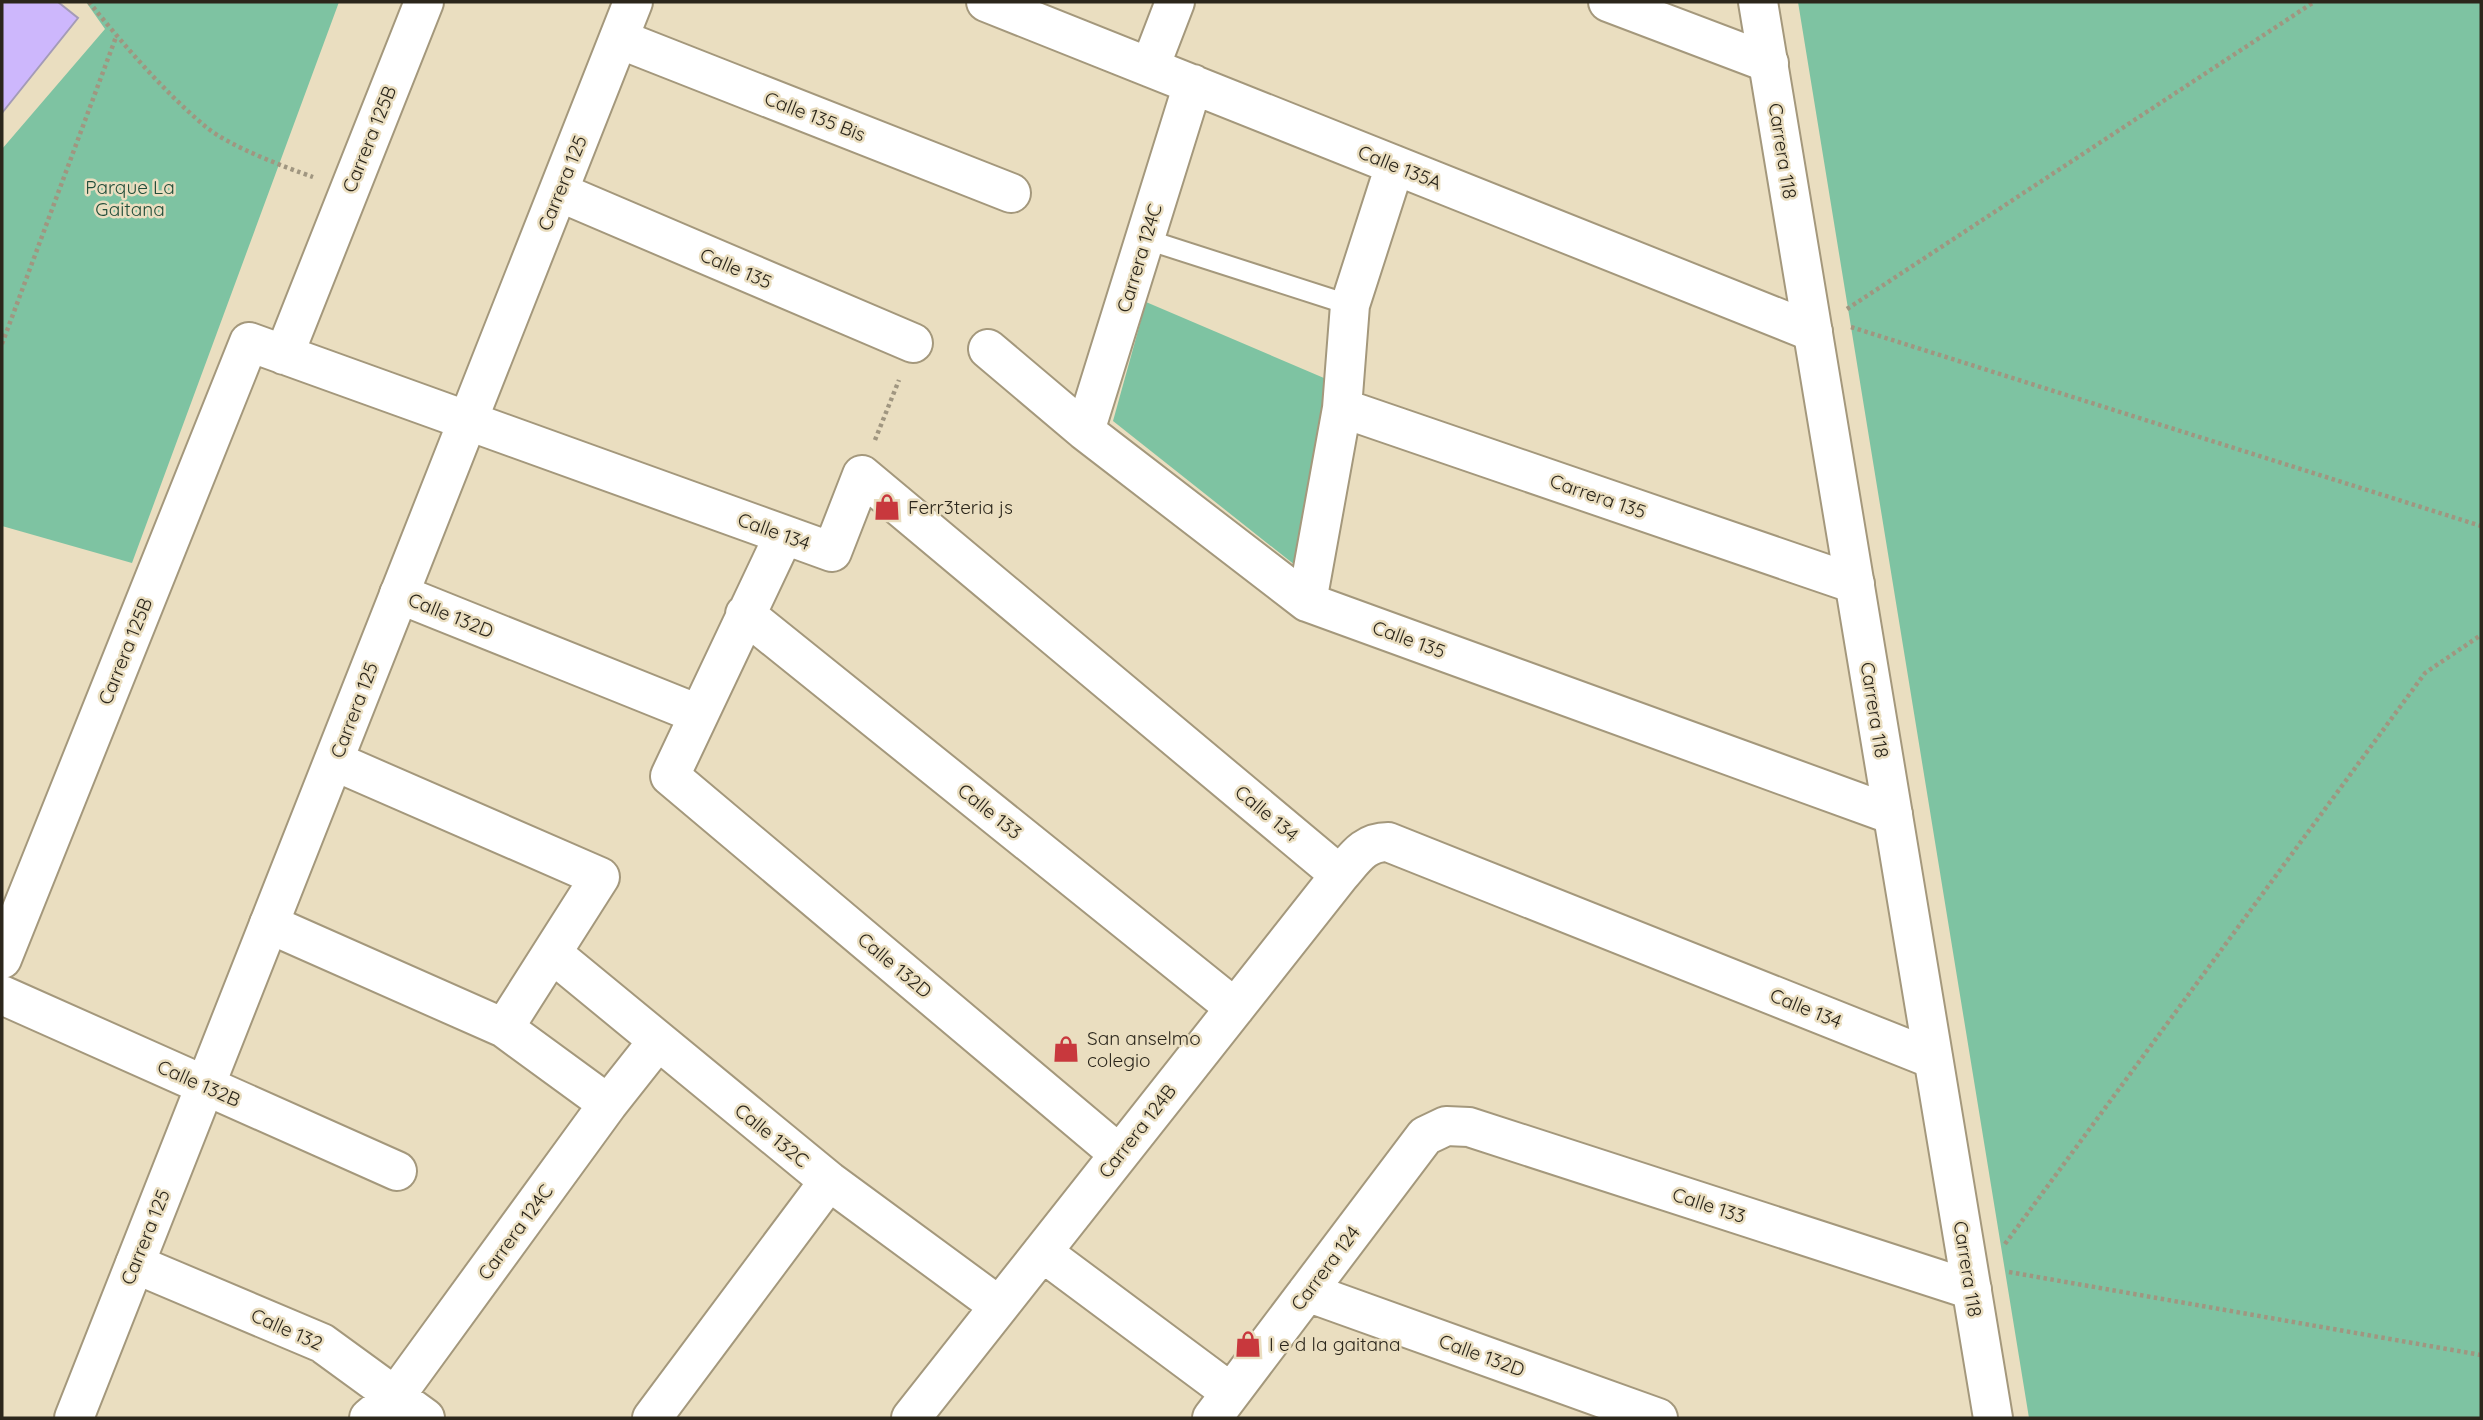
<svg xmlns="http://www.w3.org/2000/svg" width="2483" height="1420" viewBox="0 0 2483 1420" font-family="Quicksand,sans-serif">
  <rect width="100%" height="100%" fill="#eadec0"/>
  <path fill="#7ec3a2" d="M86,2H339L132,563L2,526V149L105,29Z
    M1798,2H2481V1418H2029Z
    M1146,302L1338,384L1305,573L1113,421Z"/>
  <path fill="#cdb7fc" stroke="#a49bb7" stroke-width="2" d="M2,2H58L78,18L2,113Z"/>
  <g fill="none" stroke-linecap="round" stroke-linejoin="round">
    <defs>
      <path id="service" d="M1145,239L1350,305"/>
      <path id="minor" d="M986,2L1813,332
        M1608,2L1769,63
        M619,39L1011,193
        M1150,67L1175,2
        M559,192L913,343
        M988,349L1085,431L1307,602L1893,815
        M284,355L424,2
        M1342,408L1855,584
        M1085,431L1193,84
        M784,535L670,776L1119,1154
        M399,594L698,714
        M1307,602L1342,408L1350,305L1395,165
        M745,614L1235,1008
        M334,761L600,877L504,1028
        M269,924L504,1028L608,1104
        M553,954L829,1181L999,1306
        M2,959L249,342L832,552L862,475L1340,875
        M2,995L397,1171
        M1042,1252L1230,1392
        M135,1264L322,1343L425,1418
        M1307,1292L1658,1418
        M369,1418L396,1395L608,1104L657,1042
        M652,1418L829,1181
        M911,1418L1340,875C1355,858 1364,842 1388,842L1933,1059
        M1212,1418L1425,1136L1446,1126L1469,1127L1972,1290"/>
      <path id="tertiary" d="M1758,2L1993,1418"/>
      <path id="secondary" d="M74,1418L633,2"/>
    </defs>
    <use href="#service" stroke="#a4987c" stroke-width="23"/>
    <use href="#minor" stroke="#a4987c" stroke-width="42"/>
    <use href="#tertiary" stroke="#a4987c" stroke-width="42"/>
    <use href="#secondary" stroke="#a4987c" stroke-width="42"/>
    <path stroke="#a09680" stroke-width="4.5" stroke-dasharray="3.5 3.5" stroke-linecap="butt" d="M89,2C123,44 164,92 206,127C231,147 282,166 313,177
      M1847,309L2314,2
      M1851,327L2481,526
      M2,344L116,37
      M875,440L899,380
      M2005,1244L2425,673L2481,635
      M2009,1272L2481,1355"/>
    <use href="#service" stroke="#fff" stroke-width="19"/>
    <use href="#minor" stroke="#fff" stroke-width="38"/>
    <use href="#tertiary" stroke="#fff" stroke-width="38"/>
    <use href="#secondary" stroke="#fff" stroke-width="38"/>
  </g>
  <defs>
    <symbol id="shop-bare" viewBox="-9 -9 18 18"><path d="M-5-2.5h2.3a2.7 3.5 0 0 1 5.4 0H5L5.5 6h-11ZM-1.5-2.5h3a1.5 2.3 0 0 0-3 0Z" fill="#c8383d" stroke="#eadec0" stroke-width="2.5" paint-order="stroke"/></symbol>
  </defs>
  <g fill-rule="evenodd">
    <use href="#shop-bare" x="868" y="488" width="38" height="38"/>
    <use href="#shop-bare" x="1047" y="1030" width="38" height="38"/>
    <use href="#shop-bare" x="1229" y="1325" width="38" height="38"/>
  </g>
  <g text-anchor="middle" stroke-width="5" stroke-linejoin="round" paint-order="stroke">
    <g font-size="19" fill="#2b261b" stroke="#eadec0">
      <text transform="translate(815 116) rotate(21)" y="7">Calle 135 Bis</text>
      <text transform="translate(369 139) rotate(-68)" y="7">Carrera 125B</text>
      <text transform="translate(1783 151) rotate(81)" y="7">Carrera 118</text>
      <text transform="translate(1400 167) rotate(22)" y="7">Calle 135A</text>
      <text transform="translate(562 183) rotate(-68)" y="7">Carrera 125</text>
      <text transform="translate(1139 258) rotate(-73)" y="7">Carrera 124C</text>
      <text transform="translate(736 268) rotate(23)" y="7">Calle 135</text>
      <text transform="translate(1598 496) rotate(19)" y="7">Carrera 135</text>
      <text transform="translate(774 531) rotate(20)" y="7">Calle 134</text>
      <text transform="translate(451 615) rotate(22)" y="7">Calle 132D</text>
      <text transform="translate(1409 639) rotate(20)" y="7">Calle 135</text>
      <text transform="translate(125 651) rotate(-68)" y="7">Carrera 125B</text>
      <text transform="translate(354 710) rotate(-69)" y="7">Carrera 125</text>
      <text transform="translate(1875 710) rotate(81)" y="7">Carrera 118</text>
      <text transform="translate(990 811) rotate(39)" y="7">Calle 133</text>
      <text transform="translate(1267 813) rotate(40)" y="7">Calle 134</text>
      <text transform="translate(895 965) rotate(40)" y="7">Calle 132D</text>
      <text transform="translate(1806 1008) rotate(22)" y="7">Calle 134</text>
      <text transform="translate(199 1083) rotate(24)" y="7">Calle 132B</text>
      <text transform="translate(1137 1131) rotate(-52)" y="7">Carrera 124B</text>
      <text transform="translate(772 1135) rotate(39)" y="7">Calle 132C</text>
      <text transform="translate(1709 1205) rotate(18)" y="7">Calle 133</text>
      <text transform="translate(515 1232) rotate(-54)" y="7">Carrera 124C</text>
      <text transform="translate(145 1237) rotate(-68)" y="7">Carrera 125</text>
      <text transform="translate(1325 1268) rotate(-53)" y="7">Carrera 124</text>
      <text transform="translate(1968 1269) rotate(81)" y="7">Carrera 118</text>
      <text transform="translate(287 1329) rotate(24)" y="7">Calle 132</text>
      <text transform="translate(1482 1355) rotate(20)" y="7">Calle 132D</text>
    </g>
    <g font-size="19" fill="#204d39" stroke="#eadec0">
      <text x="130" y="194">Parque La<tspan x="130" dy="22">Gaitana</tspan></text>
    </g>
    <g font-size="19" fill="#2b261b" stroke="#eadec0" text-anchor="start">
      <text x="908" y="514">Ferr3teria js</text>
      <text x="1087" y="1045">San anselmo<tspan x="1087" dy="22">colegio</tspan></text>
      <text x="1269" y="1351">I e d la gaitana</text>
    </g>
  </g>
  <rect width="2483" height="1420" fill="none" stroke="#2b261b" stroke-width="7"/>
</svg>
